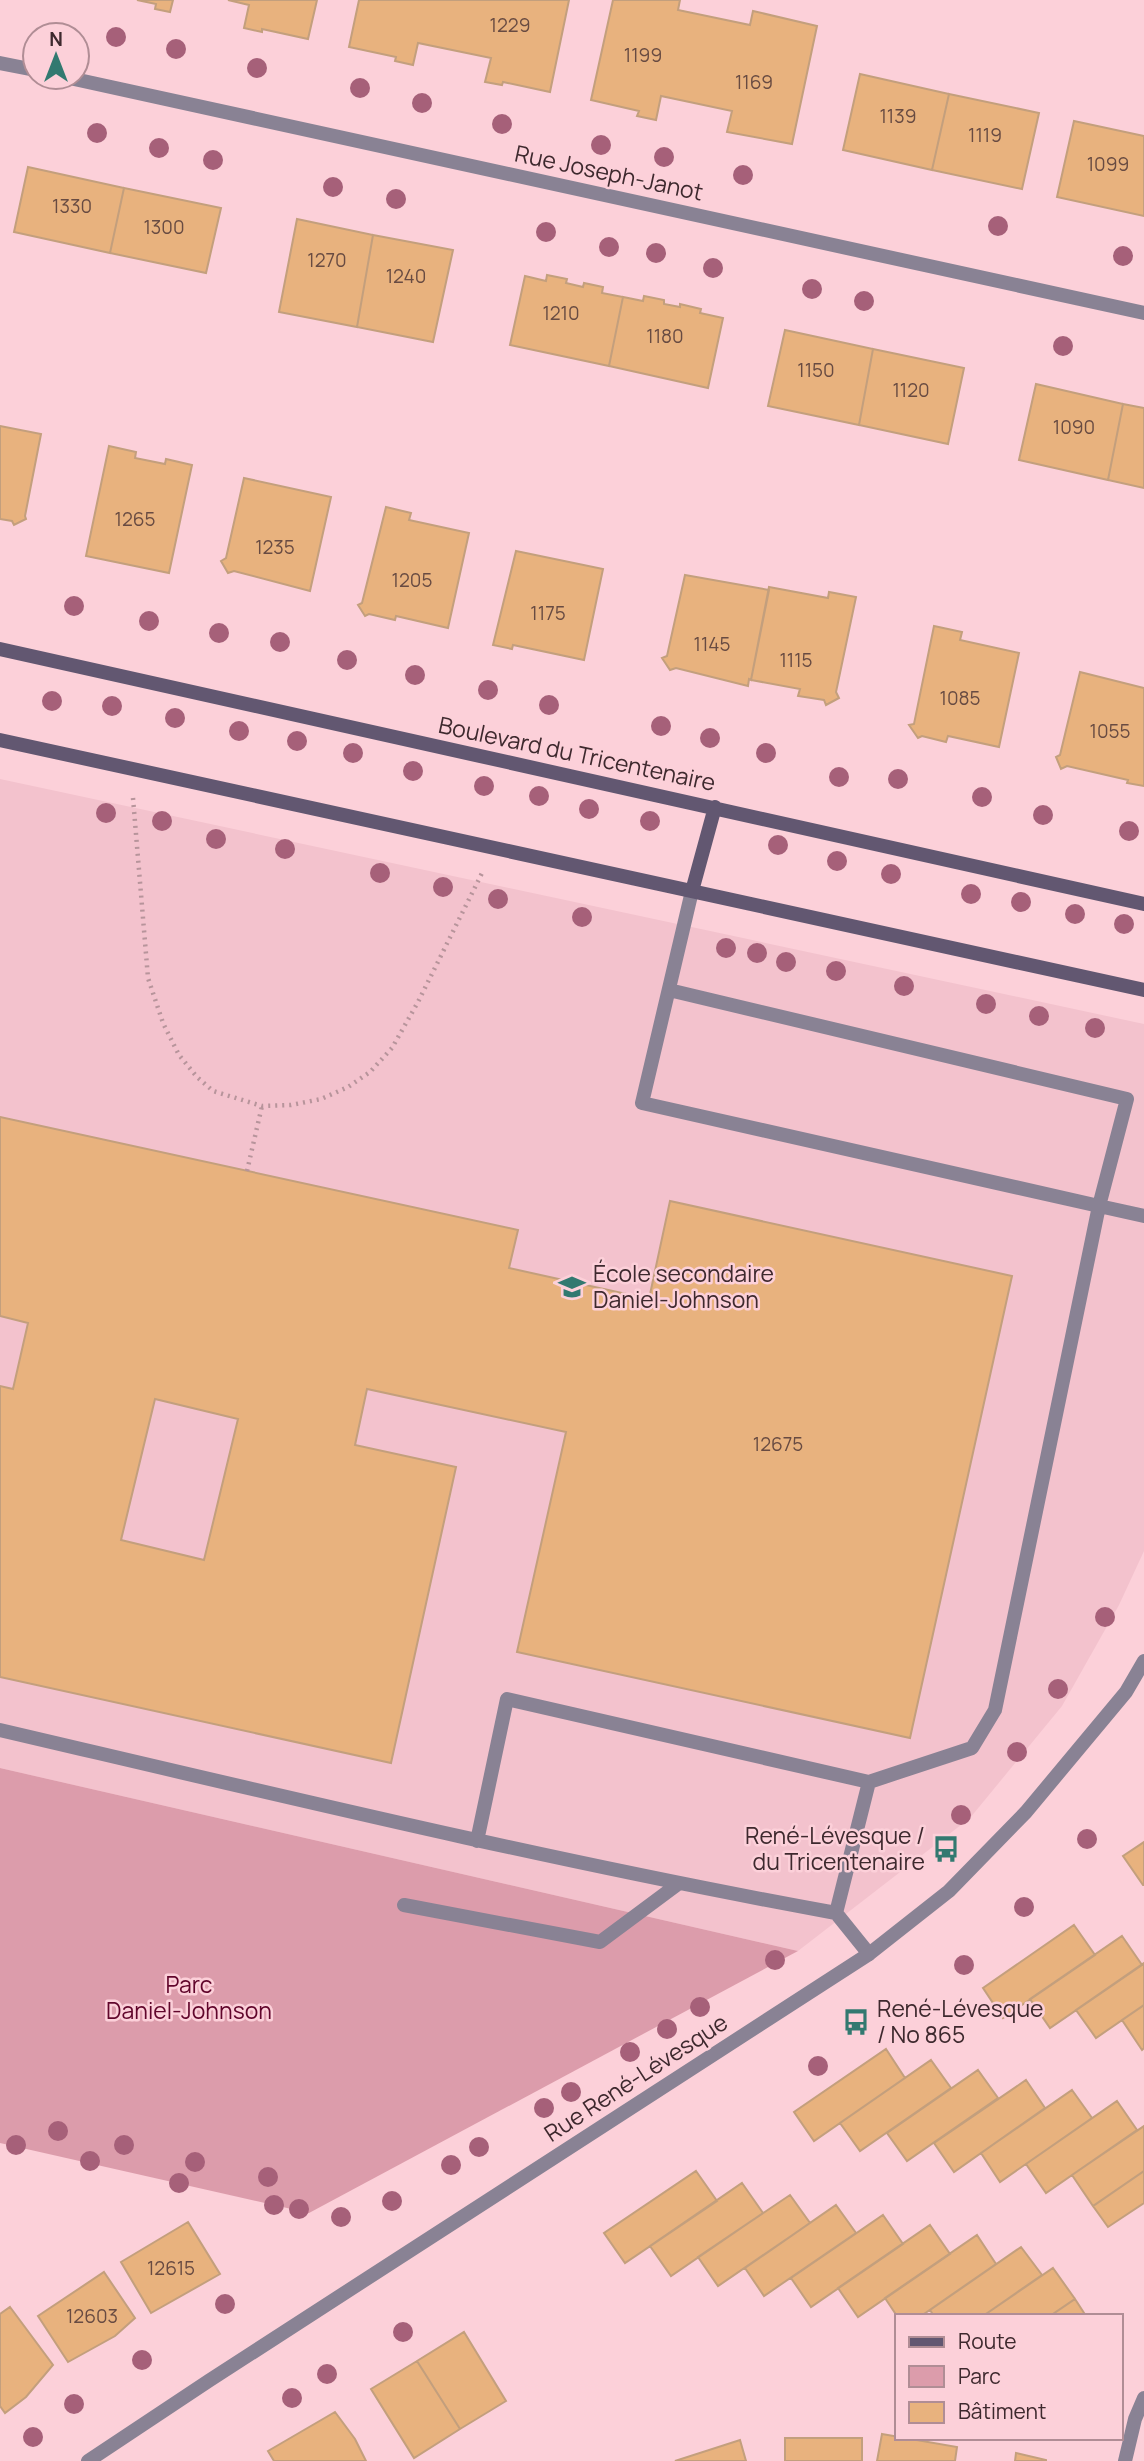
<svg xmlns="http://www.w3.org/2000/svg" width="1144" height="2461" viewBox="0 0 1144 2461" font-family="Manrope,sans-serif">
  <rect width="100%" height="100%" fill="#fcd0d9"/>
  <path fill="#f3c2cd" d="M0,779L1144,1024V1551L1119,1605L1062,1706L970,1818L798,1951L0,1768Z"/>
  <path fill="#dc9cab" d="M0,1768L798,1951L309,2213L0,2143Z"/>
  <path fill="#e8b27e" stroke="#c39f7d" stroke-width="2" fill-rule="evenodd" d="M137,0H173L170,12L155,9L156,4Z
    M228,0H317L308,39L262,29V32L244,28L249,5Z
    M359,0H569L550,92L503,82L502,85L485,82L491,58L418,43L413,65L395,61L396,57L349,47Z
    M613,0H680L678,10L750,25L753,11L817,26L792,144L727,132L732,111L661,96L656,120L637,116L639,111L591,100Z
    M860,74L949,94L932,170L843,150Z
    M949,94L1039,113L1022,189L932,170Z
    M1074,121L1144,136V216L1057,197Z
    M28,167L124,188L110,253L14,232Z
    M124,188L221,208L206,273L110,253Z
    M297,219L373,235L357,327L279,312Z
    M373,235L453,250L433,342L357,327Z
    M547,275L567,279L566,283L583,287L584,283L603,287L602,293L623,297L609,366L510,345L525,276L546,281Z
    M644,296L664,300V304L680,307V304L701,309L700,313L723,318L708,388L609,366L623,297L643,301Z
    M785,330L873,349L859,425L768,406Z
    M873,349L964,368L948,444L859,425Z
    M1036,384L1123,404L1108,480L1019,460Z
    M1123,404L1144,408V488L1108,480Z
    M0,426L41,434L25,516L26,519L14,525L12,521L0,519Z
    M109,446L136,452L135,458L165,464L166,459L192,465L169,573L86,556Z
    M244,478L331,497L310,591L234,571L228,573L221,561L226,558Z
    M386,507L411,513L409,520L469,533L448,628L396,616L395,620L369,614L365,616L358,605L362,603Z
    M516,551L603,569L584,660L513,645L512,649L493,645Z
    M685,575L769,590L751,680L749,679L748,686L676,668L670,670L662,658L667,656Z
    M769,587L828,598L829,592L856,597L836,692L839,698L826,705L824,700L798,696L800,689L751,680Z
    M934,626L962,632L960,640L1019,653L999,747L948,736L946,742L922,736L918,738L909,725L914,724Z
    M1080,672L1144,688V786L1127,783L1128,780L1067,766L1061,769L1056,757L1060,755Z
    M0,1117L518,1230L509,1268L649,1299L670,1201L1012,1276L910,1738L517,1652L566,1432L367,1389L355,1445L456,1467L391,1763L0,1677V1386L13,1389L28,1323L0,1316ZM155,1399L238,1419L204,1560L121,1540Z
    M1144,1842V1885H1143L1123,1856Z
    M1074,1925L1095,1955L1003,2018L983,1988Z
    M1122,1936L1142,1965L1050,2028L1030,1999Z
    M1144,1963V2005L1096,2038L1076,2010Z
    M1144,2005V2048L1142,2050L1122,2020Z
    M886,2049L905,2078L814,2141L794,2112Z
    M931,2060L951,2088L860,2151L840,2123Z
    M978,2070L998,2098L907,2161L887,2133Z
    M1026,2080L1045,2108L954,2172L934,2143Z
    M1072,2090L1092,2118L1000,2182L981,2153Z
    M1117,2101L1137,2130L1046,2193L1026,2164Z
    M1144,2126V2171L1093,2206L1072,2175Z
    M696,2171L717,2201L625,2263L604,2233Z
    M1144,2171V2203L1108,2227L1093,2206Z
    M742,2183L763,2213L671,2276L650,2246Z
    M790,2195L810,2223L718,2286L698,2257Z
    M836,2205L856,2233L764,2296L745,2268Z
    M883,2215L903,2244L811,2307L791,2278Z
    M188,2222L220,2274L151,2313L121,2262Z
    M930,2225L950,2254L858,2317L838,2288Z
    M977,2235L996,2264L921,2316H897L885,2298Z
    M1021,2247L1042,2275L983,2316H934L930,2310Z
    M1053,2268L1075,2299L1050,2316H983Z
    M104,2272L135,2318L115,2336L68,2362L38,2316Z
    M1075,2299L1086,2316H1050Z
    M10,2307L53,2365L26,2397L5,2413L0,2406V2314Z
    M464,2332L506,2401L460,2429L417,2361Z
    M417,2361L460,2429L414,2458L371,2389Z
    M335,2412L355,2439L366,2461H274L268,2451Z
    M882,2434L957,2447L955,2461H877Z
    M785,2438H862V2461H785Z
    M740,2440L746,2461H675Z
    M1016,2453L1046,2460V2461H1015Z"/>
  <g fill="none" stroke-linecap="round" stroke-linejoin="round">
    <path stroke="#b7949b" stroke-width="4.5" stroke-dasharray="2 5" stroke-linecap="butt" d="M133,798L148,978L163,1023L179,1055L197,1077L213,1091L262,1106L291,1105L321,1099L348,1087L370,1072L392,1048L418,1002L483,871
      M247,1171L262,1106"/>
    <path stroke="#898294" stroke-width="14" d="M669,990L1127,1099L1099,1206L642,1103L692,891
      M0,1730C278,1795 555,1862 836,1913L869,1954
      M477,1841L507,1699L869,1782L972,1748L995,1710L1099,1206L1144,1216
      M404,1905L600,1942L678,1884
      M836,1913L869,1782"/>
    <path stroke="#898294" stroke-width="14" d="M0,63L35,70
      M65,77L1144,313
      M88,2461L210,2380L869,1954L949,1891L1026,1812L1126,1692L1144,1661
      M1125,2461L1135,2419L1144,2398"/>
    <path stroke="#625771" stroke-width="14" d="M0,649L1144,904
      M0,740L1144,990
      M692,891L715,807"/>
  </g>
  <g fill="#a66079">
    <circle cx="116" cy="37" r="10"/>
    <circle cx="176" cy="49" r="10"/>
    <circle cx="257" cy="68" r="10"/>
    <circle cx="360" cy="88" r="10"/>
    <circle cx="422" cy="103" r="10"/>
    <circle cx="502" cy="124" r="10"/>
    <circle cx="97" cy="133" r="10"/>
    <circle cx="601" cy="145" r="10"/>
    <circle cx="159" cy="148" r="10"/>
    <circle cx="664" cy="157" r="10"/>
    <circle cx="213" cy="160" r="10"/>
    <circle cx="743" cy="175" r="10"/>
    <circle cx="333" cy="187" r="10"/>
    <circle cx="396" cy="199" r="10"/>
    <circle cx="998" cy="226" r="10"/>
    <circle cx="546" cy="232" r="10"/>
    <circle cx="609" cy="247" r="10"/>
    <circle cx="656" cy="253" r="10"/>
    <circle cx="1123" cy="256" r="10"/>
    <circle cx="713" cy="268" r="10"/>
    <circle cx="812" cy="289" r="10"/>
    <circle cx="864" cy="301" r="10"/>
    <circle cx="1063" cy="346" r="10"/>
    <circle cx="74" cy="606" r="10"/>
    <circle cx="149" cy="621" r="10"/>
    <circle cx="219" cy="633" r="10"/>
    <circle cx="280" cy="642" r="10"/>
    <circle cx="347" cy="660" r="10"/>
    <circle cx="415" cy="675" r="10"/>
    <circle cx="488" cy="690" r="10"/>
    <circle cx="52" cy="701" r="10"/>
    <circle cx="549" cy="705" r="10"/>
    <circle cx="112" cy="706" r="10"/>
    <circle cx="175" cy="718" r="10"/>
    <circle cx="661" cy="726" r="10"/>
    <circle cx="239" cy="731" r="10"/>
    <circle cx="710" cy="738" r="10"/>
    <circle cx="297" cy="741" r="10"/>
    <circle cx="353" cy="753" r="10"/>
    <circle cx="766" cy="753" r="10"/>
    <circle cx="413" cy="771" r="10"/>
    <circle cx="839" cy="777" r="10"/>
    <circle cx="898" cy="779" r="10"/>
    <circle cx="484" cy="786" r="10"/>
    <circle cx="539" cy="796" r="10"/>
    <circle cx="982" cy="797" r="10"/>
    <circle cx="589" cy="809" r="10"/>
    <circle cx="106" cy="813" r="10"/>
    <circle cx="1043" cy="815" r="10"/>
    <circle cx="162" cy="821" r="10"/>
    <circle cx="650" cy="821" r="10"/>
    <circle cx="1129" cy="831" r="10"/>
    <circle cx="216" cy="839" r="10"/>
    <circle cx="778" cy="845" r="10"/>
    <circle cx="285" cy="849" r="10"/>
    <circle cx="837" cy="861" r="10"/>
    <circle cx="380" cy="873" r="10"/>
    <circle cx="891" cy="874" r="10"/>
    <circle cx="443" cy="887" r="10"/>
    <circle cx="971" cy="894" r="10"/>
    <circle cx="498" cy="899" r="10"/>
    <circle cx="1021" cy="902" r="10"/>
    <circle cx="1075" cy="914" r="10"/>
    <circle cx="582" cy="917" r="10"/>
    <circle cx="1124" cy="924" r="10"/>
    <circle cx="726" cy="948" r="10"/>
    <circle cx="757" cy="953" r="10"/>
    <circle cx="786" cy="962" r="10"/>
    <circle cx="836" cy="971" r="10"/>
    <circle cx="904" cy="986" r="10"/>
    <circle cx="986" cy="1004" r="10"/>
    <circle cx="1039" cy="1016" r="10"/>
    <circle cx="1095" cy="1028" r="10"/>
    <circle cx="1105" cy="1617" r="10"/>
    <circle cx="1058" cy="1689" r="10"/>
    <circle cx="1017" cy="1752" r="10"/>
    <circle cx="961" cy="1815" r="10"/>
    <circle cx="1087" cy="1839" r="10"/>
    <circle cx="1024" cy="1907" r="10"/>
    <circle cx="775" cy="1960" r="10"/>
    <circle cx="964" cy="1965" r="10"/>
    <circle cx="700" cy="2007" r="10"/>
    <circle cx="667" cy="2029" r="10"/>
    <circle cx="630" cy="2052" r="10"/>
    <circle cx="818" cy="2066" r="10"/>
    <circle cx="571" cy="2092" r="10"/>
    <circle cx="544" cy="2108" r="10"/>
    <circle cx="58" cy="2131" r="10"/>
    <circle cx="16" cy="2145" r="10"/>
    <circle cx="124" cy="2145" r="10"/>
    <circle cx="479" cy="2147" r="10"/>
    <circle cx="90" cy="2161" r="10"/>
    <circle cx="195" cy="2162" r="10"/>
    <circle cx="451" cy="2165" r="10"/>
    <circle cx="268" cy="2177" r="10"/>
    <circle cx="179" cy="2183" r="10"/>
    <circle cx="392" cy="2201" r="10"/>
    <circle cx="274" cy="2205" r="10"/>
    <circle cx="299" cy="2209" r="10"/>
    <circle cx="341" cy="2217" r="10"/>
    <circle cx="225" cy="2304" r="10"/>
    <circle cx="403" cy="2332" r="10"/>
    <circle cx="142" cy="2360" r="10"/>
    <circle cx="327" cy="2374" r="10"/>
    <circle cx="292" cy="2398" r="10"/>
    <circle cx="74" cy="2404" r="10"/>
    <circle cx="33" cy="2437" r="10"/>
  </g>
  <defs>
    <symbol id="school-bare" viewBox="-9 -9 18 18"><path d="M0-5L7-2L0 1L-7-2ZM-4 1L0 2.5L4 1V4Q0 6-4 4Z" fill="#327970" stroke="#fcd0d9" stroke-width="2.5" paint-order="stroke"/></symbol>
    <symbol id="bus-bare" viewBox="-9 -9 18 18"><path d="M-5-6H5V4H4V6H2V4H-2V6H-4V4H-5ZM-3.5-4V0h7V-4ZM-3.5 1.2v1.5H-2V1.2ZM2 1.2v1.5H3.5V1.2Z" fill="#327970" stroke="#fcd0d9" stroke-width="2.5" paint-order="stroke"/></symbol>
  </defs>
  <g fill-rule="evenodd">
    <use href="#school-bare" x="553" y="1268" width="38" height="38"/>
    <use href="#bus-bare" x="927" y="1830" width="38" height="38"/>
    <use href="#bus-bare" x="837" y="2003" width="38" height="38"/>
  </g>
  <g text-anchor="middle" stroke-width="5" stroke-linejoin="round" paint-order="stroke">
    <g font-size="19" fill="#684b42">
      <text x="510" y="32">1229</text>
      <text x="643" y="62">1199</text>
      <text x="754" y="89">1169</text>
      <text x="898" y="123">1139</text>
      <text x="985" y="142">1119</text>
      <text x="1108" y="171">1099</text>
      <text x="72" y="213">1330</text>
      <text x="164" y="234">1300</text>
      <text x="327" y="267">1270</text>
      <text x="406" y="283">1240</text>
      <text x="561" y="320">1210</text>
      <text x="665" y="343">1180</text>
      <text x="816" y="377">1150</text>
      <text x="911" y="397">1120</text>
      <text x="1074" y="434">1090</text>
      <text x="135" y="526">1265</text>
      <text x="275" y="554">1235</text>
      <text x="412" y="587">1205</text>
      <text x="548" y="620">1175</text>
      <text x="712" y="651">1145</text>
      <text x="796" y="667">1115</text>
      <text x="960" y="705">1085</text>
      <text x="1110" y="738">1055</text>
      <text x="778" y="1451">12675</text>
      <text x="171" y="2275">12615</text>
      <text x="92" y="2323">12603</text>
    </g>
    <g font-size="23" fill="#3e292e" stroke="#fcd0d9">
      <text transform="translate(609 173) rotate(12)" y="8">Rue Joseph-Janot</text>
      <text transform="translate(577 754) rotate(12)" y="8">Boulevard du Tricentenaire</text>
      <text transform="translate(636 2078) rotate(-33)" y="8">Rue René-Lévesque</text>
    </g>
    <g font-size="23" fill="#3e292e" stroke="#fcd0d9" text-anchor="start">
      <text x="593" y="1282">École secondaire<tspan x="593" dy="26">Daniel-Johnson</tspan></text>
      <text x="925" y="1844" text-anchor="end">René-Lévesque /<tspan x="925" dy="26">du Tricentenaire</tspan></text>
      <text x="877" y="2017">René-Lévesque<tspan x="877" dy="26">/ No 865</tspan></text>
    </g>
    <g font-size="23" fill="#60052b" stroke="#fcd0d9">
      <text x="189" y="1993">Parc<tspan x="189" dy="26">Daniel-Johnson</tspan></text>
    </g>
  </g>
  <rect x="895" y="2314" width="228" height="126" fill="#fcd0d9" stroke="#b08d95" stroke-width="2"/>
  <rect x="909" y="2337" width="35" height="10" fill="#625771" stroke="#b08d95" stroke-width="2"/>
  <text x="958" y="2349" font-size="21" fill="#3e292e">Route</text>
  <rect x="909" y="2366" width="35" height="21" fill="#dc9cab" stroke="#b08d95" stroke-width="2"/>
  <text x="958" y="2384" font-size="21" fill="#3e292e">Parc</text>
  <rect x="909" y="2402" width="35" height="21" fill="#e8b27e" stroke="#b08d95" stroke-width="2"/>
  <text x="958" y="2419" font-size="21" fill="#3e292e">Bâtiment</text>
  <g transform="translate(56 56)"><circle r="33" fill="#fcd0d9" stroke="#b08d95" stroke-width="2"/>
  <path d="M0-5L12 26L0 18L-12 26Z" fill="#327970"/>
  <text y="-10" font-size="19" font-weight="bold" text-anchor="middle" fill="#3e292e">N</text>
  </g>
</svg>
